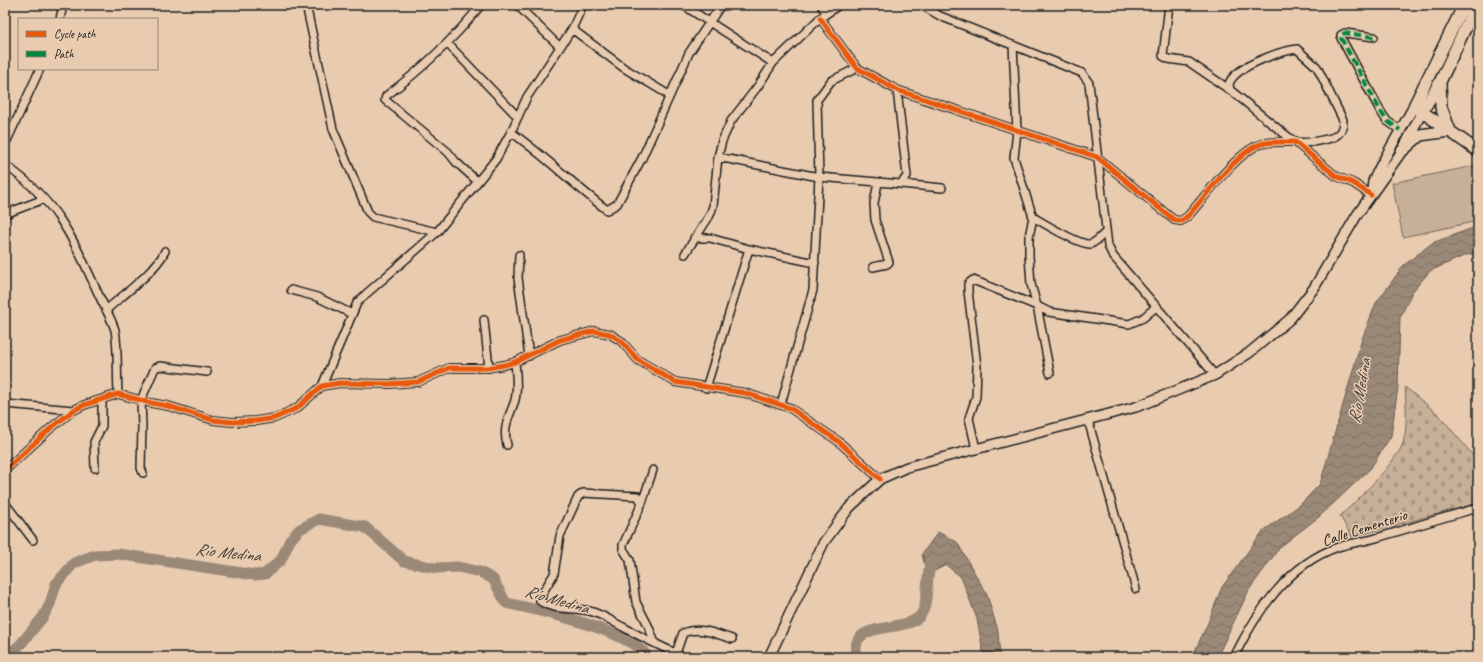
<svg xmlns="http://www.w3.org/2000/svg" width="1483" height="662" viewBox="0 0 1483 662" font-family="Caveat,sans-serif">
  <defs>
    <pattern id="cemetery-stones" width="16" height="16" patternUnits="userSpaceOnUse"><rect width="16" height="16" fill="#c7b098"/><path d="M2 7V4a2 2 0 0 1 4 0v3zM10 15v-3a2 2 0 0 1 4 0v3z" fill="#aa9782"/></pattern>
    <pattern id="water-waves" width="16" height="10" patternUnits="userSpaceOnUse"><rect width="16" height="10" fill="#9b8978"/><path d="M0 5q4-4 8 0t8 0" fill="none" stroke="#7e6f62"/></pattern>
  </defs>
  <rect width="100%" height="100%" fill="#e9ccb0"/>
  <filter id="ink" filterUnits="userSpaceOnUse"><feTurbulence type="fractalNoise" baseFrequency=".025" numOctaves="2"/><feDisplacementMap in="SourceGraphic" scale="8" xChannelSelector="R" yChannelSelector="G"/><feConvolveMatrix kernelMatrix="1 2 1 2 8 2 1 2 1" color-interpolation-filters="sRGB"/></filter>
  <g filter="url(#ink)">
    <path fill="url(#cemetery-stones)" stroke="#72665a" d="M1405,387L1439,415L1477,460L1478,503L1352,537L1340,516C1355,503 1398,460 1403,443C1408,425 1406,405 1405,387Z"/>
    <path fill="#c7b098" stroke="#72665a" d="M1478,165V221L1403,237L1392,183Z"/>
    <path fill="url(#water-waves)" stroke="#685d53" d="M1478,226V253L1466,255L1430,271L1412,292L1400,318L1398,387L1391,436L1370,469L1320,516L1280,547L1249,590L1217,657H1192L1207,625L1222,587L1263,531L1300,505L1320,484L1362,339L1376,303L1404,265L1432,243Z
      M938,532L957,542L987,595L998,631L1000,657H984L977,619L961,577L946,565L927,575L922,554Z"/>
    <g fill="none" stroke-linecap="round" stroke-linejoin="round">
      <path stroke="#9b8978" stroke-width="11" d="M6,657L20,645L43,617L50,604L56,584L74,563L95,555L118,554L255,575L265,574L281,560L290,540L300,529L319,519L365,527L404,561L435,568L458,567L480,572L493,579L506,603C539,610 628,630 648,657
        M855,657C855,652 856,647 857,642C864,624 904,630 918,618C930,608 925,578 931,562"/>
      <defs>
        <path id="minor" d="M306,5L333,129L368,212L373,217L437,232
          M517,5L560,47
          M683,5L773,63
          M821,5L826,13
          M921,5L940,16L1082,73L1089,83L1108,246L1113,256L1215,375
          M1169,5L1163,56L1168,59L1189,62L1230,90
          M820,18L857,68L897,90L1097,157L1174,220L1181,221L1188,216C1205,197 1238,151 1261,144C1271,141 1284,142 1295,142L1336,176L1353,183L1371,195
          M60,19L63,5
          M572,29L624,68L669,95
          M1374,37L1345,33L1341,35V38L1381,112L1387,121L1400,130
          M447,43L518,117
          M1013,45L1017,131L1014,158L1033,217L1029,237V256L1031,284L1037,306L1049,312L1129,324L1143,318L1157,306
          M1297,49L1317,67L1343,120C1343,131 1338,137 1327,139C1317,141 1307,144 1296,142C1290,140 1240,97 1230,90L1229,84C1234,67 1280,51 1297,49Z
          M511,132C545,156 574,185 607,210L617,204L642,158L689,53L721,5
          M5,145L40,69
          M718,157L819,177L901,184L907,176L897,90
          M5,165C56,200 72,236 97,291C102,303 111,317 115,330C118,345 117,377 118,394
          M477,181L456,162L448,152L385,100L386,96C421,70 453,40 481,5
          M901,184L942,188
          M5,214L44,199
          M1033,217C1043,223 1080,245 1090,244C1096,243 1101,236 1105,233
          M694,238H710L749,249
          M685,254L710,215L713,206L718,157L722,141L731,121L758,86L773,63L820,18L839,5
          M519,255L518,278L529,356
          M873,267L887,264L889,262L875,220L874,203L878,183
          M291,290L317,297L352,314
          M106,310C122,296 157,270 165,251
          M484,320L489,368
          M322,386L357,303L366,294L437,232L496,159L511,132L527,97L572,29L583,5
          M706,388L749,249L815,263
          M5,404L74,410
          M781,404L813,290L819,177L817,100L831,81L857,68
          M1088,420L1136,589
          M507,445C502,426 510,416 515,400C518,388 516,374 515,362
          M976,449L969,418L976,397L977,366L968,291V284L973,280L1037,306L1050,373
          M95,468L94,442L102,426V399
          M5,470L52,427L74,410L84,405L118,394L151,403L168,406L213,420L232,422L256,421L275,418L297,408L322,386L340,383L389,384L418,382L449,368H487L504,365L515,362L560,340L594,331L610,334L621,341L638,360L675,382L745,393L790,408L838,441L880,479
          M143,473L141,468L142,426L141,400L155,368L160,366L207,372
          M5,503L33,540
          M642,503L653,470
          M655,643L648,625L636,602L630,560L623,549V545L642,503L638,496L583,493L578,497L560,536L554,574L543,592L540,601C555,612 576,606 593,612C605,616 613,622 623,627C643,638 664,648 684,657
          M676,653L683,633C700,626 716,634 732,639
          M1234,657C1256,613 1288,564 1338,547C1350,543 1363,542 1376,538C1410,528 1444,517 1478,508"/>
        <path id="major" d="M1372,191L1373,181L1381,165L1414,106
          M769,657L824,542L849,508L880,479L907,467L1136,407L1215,375L1249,353L1290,319L1314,288L1357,215L1402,151L1422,112"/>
        <path id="highway" d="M1464,5L1414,106L1478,151
          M1440,82L1441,107L1450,131
          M1422,112L1440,82L1476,5
          M1402,151L1420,135L1450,131"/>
      </defs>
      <use href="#minor" stroke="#1c1c1c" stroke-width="10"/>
      <use href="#major" stroke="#1c1c1c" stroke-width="12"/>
      <use href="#highway" stroke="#1c1c1c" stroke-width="14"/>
      <use href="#minor" stroke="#e9ccb0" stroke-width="7"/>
      <use href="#major" stroke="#e9ccb0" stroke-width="9"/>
      <use href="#highway" stroke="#e9ccb0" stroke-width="11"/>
      <path stroke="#00873e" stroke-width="4" stroke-dasharray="8 4" stroke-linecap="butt" d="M1374,37L1345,33L1341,35V38L1381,112L1387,121L1400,130"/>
      <defs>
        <path id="cycleway" d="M820,18L857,68L897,90L1097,157L1174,220L1181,221L1188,216C1205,197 1238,151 1261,144C1271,141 1284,142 1295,142L1336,176L1353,183L1371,195
          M5,470L52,427L74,410L84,405L118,394L151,403L168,406L213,420L232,422L256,421L275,418L297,408L322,386L340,383L389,384L418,382L449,368H487L504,365L515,362L560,340L594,331L610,334L621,341L638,360L675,382L745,393L790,408L838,441L880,479"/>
      </defs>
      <use href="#cycleway" stroke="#e9ccb0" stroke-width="8"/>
      <use href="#cycleway" stroke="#e8590c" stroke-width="5"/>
    </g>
  </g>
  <g text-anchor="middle" stroke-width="3" stroke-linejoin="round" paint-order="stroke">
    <g font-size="16" fill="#1c1c1c" stroke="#e9ccb0">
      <text transform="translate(1364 527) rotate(-18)" y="6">Calle Cementerio</text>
    </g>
    <g font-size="17" font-style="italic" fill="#423d38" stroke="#e9ccb0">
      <text transform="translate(1359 391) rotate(-80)" y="6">Río Medina</text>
      <text transform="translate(228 552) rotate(6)" y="6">Río Medina</text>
      <text transform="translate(557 599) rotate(16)" y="6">Río Medina</text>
    </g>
  </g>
  <rect width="1483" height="662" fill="none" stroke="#e9ccb0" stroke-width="20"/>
  <rect x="10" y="10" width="1463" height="642" fill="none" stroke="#1c1c1c" stroke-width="1.5" filter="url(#ink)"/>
  <rect x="18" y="18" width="140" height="52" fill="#e9ccb0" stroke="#978675"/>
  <rect x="26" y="31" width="20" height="6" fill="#e8590c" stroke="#978675"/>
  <text x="54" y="38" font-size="12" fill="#1c1c1c">Cycle path</text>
  <rect x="26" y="51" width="20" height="6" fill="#00873e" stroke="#978675"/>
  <text x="54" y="58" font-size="12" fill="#1c1c1c">Path</text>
</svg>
